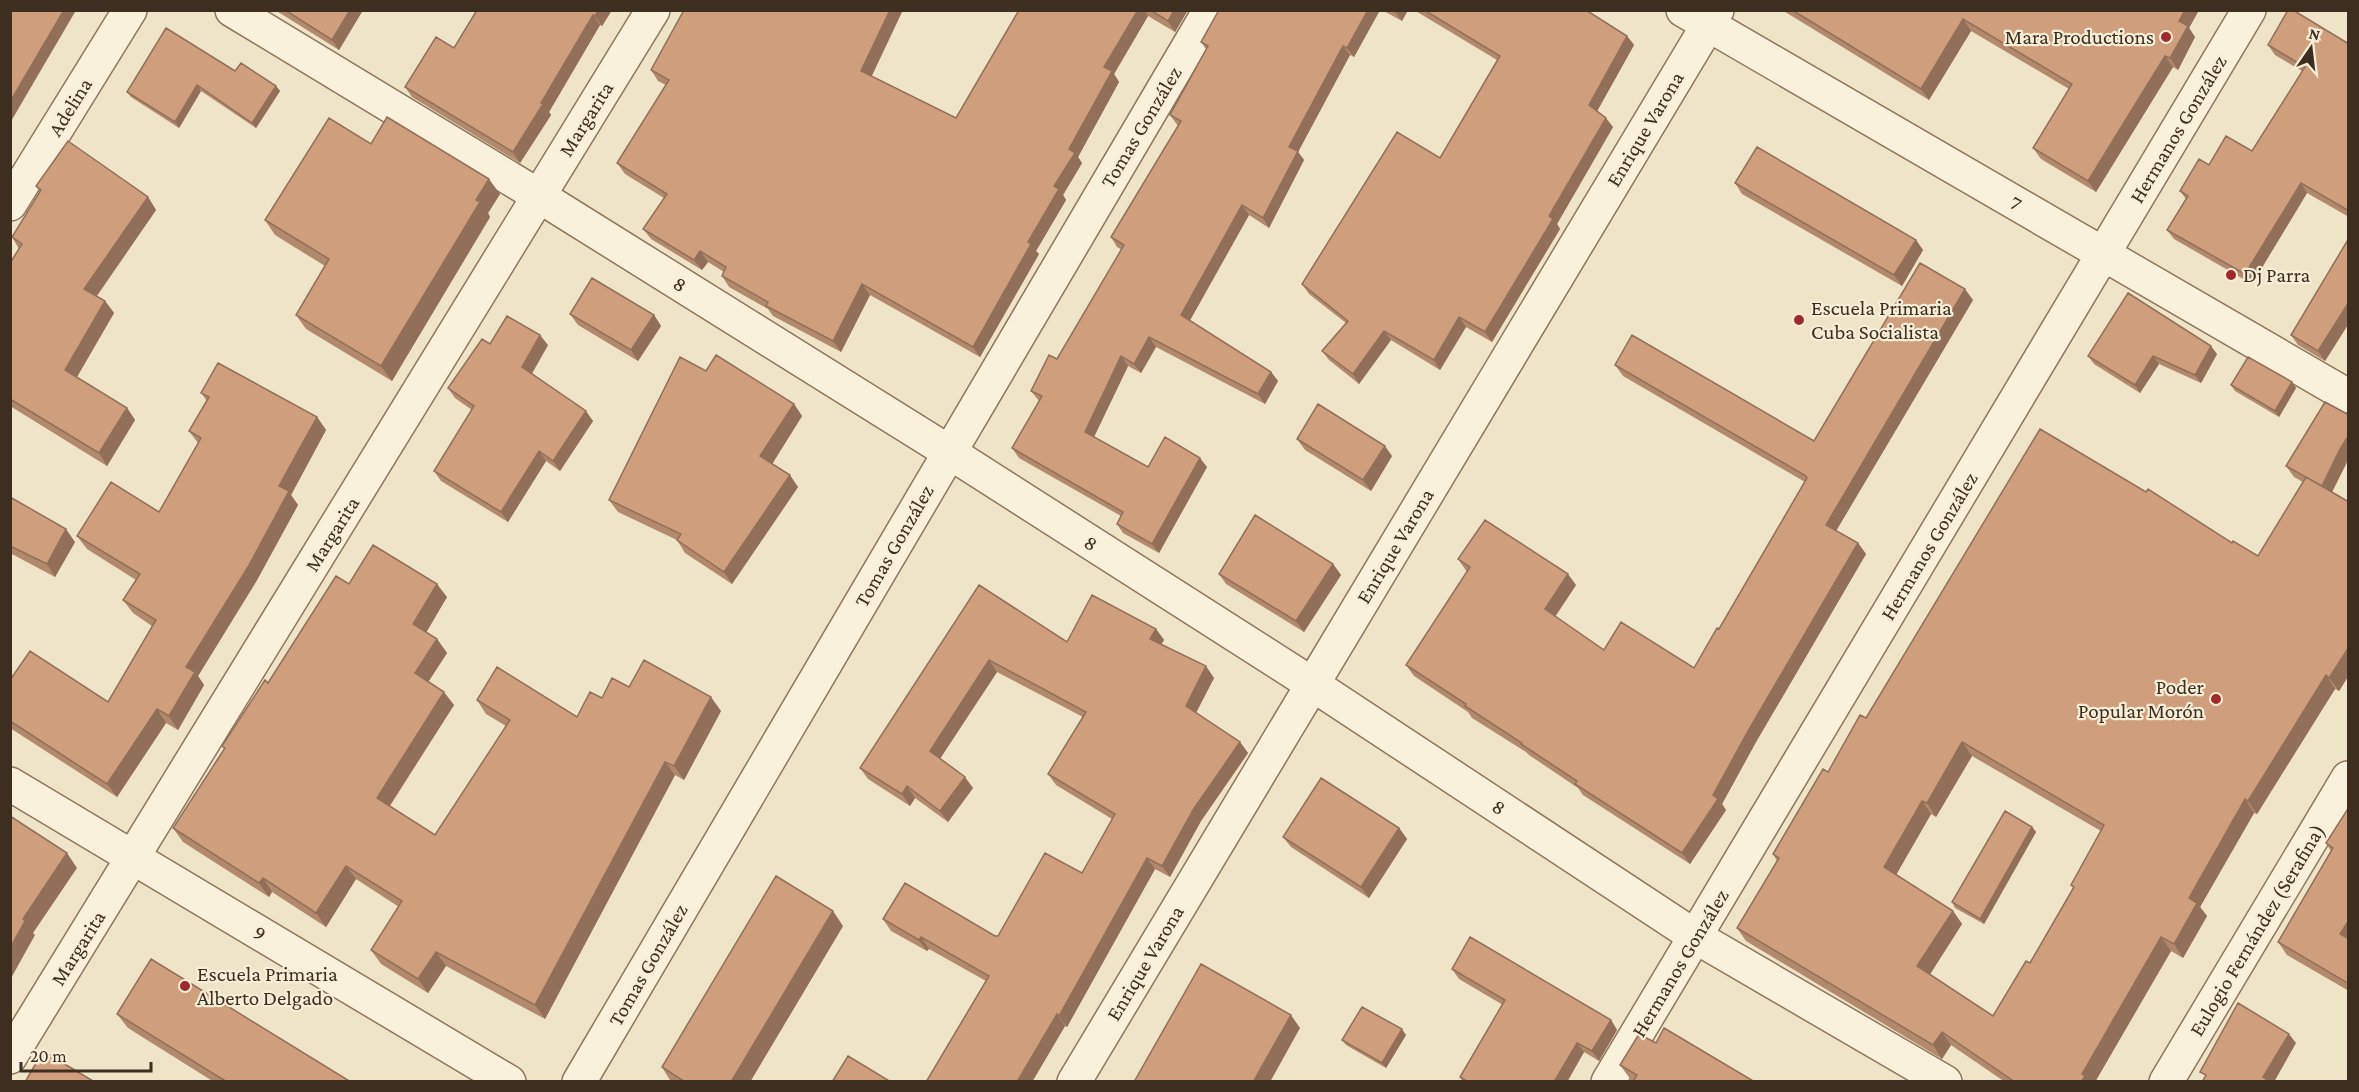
<svg xmlns="http://www.w3.org/2000/svg" width="2359" height="1092" viewBox="0 0 2359 1092" font-family="'Crimson Pro',serif">
  <rect width="100%" height="100%" fill="#f0e4c8"/>
  <g fill="none" stroke-linecap="round" stroke-linejoin="round">
    <defs>
      <path id="minor" d="M232,10L539,196L949,452L1312,684L1696,937L1945,1082
        M1683,10L2348,396
        M10,204L130,10
        M10,784L509,1082
        M10,1057L653,10
        M579,1082L1210,10
        M1074,1082L1717,10
        M1608,1082L2249,10
        M2166,1082L2348,778"/>
    </defs>
    <use href="#minor" stroke="#8d765c" stroke-width="36"/>
    <use href="#minor" stroke="#faf1dc" stroke-width="33"/>
  </g>
  <path fill="#b2896c" fill-rule="evenodd" d="M275,10H363L339,50Z
    M477,10H612L602,26L600,25L549,112L551,115L520,163L412,97L405,87L454,48Z
    M1019,10H1188L1175,32L1148,16L1114,74L1119,82L1078,157L1082,163L1063,195L1066,200L1036,251L1039,254L980,357L870,295L841,352L773,316L768,309L729,287L722,276L724,272L708,262L702,270L651,239L643,229L664,198L625,174L617,163L666,85L658,81L651,70L872,76L956,118Z
    M1219,10H1380L1354,57L1350,55L1298,152L1304,160L1269,228L1249,215L1190,320L1271,372L1278,381L1265,404L1156,347L1141,373L1128,366L1094,437L1148,467H1207L1159,553L1123,533L1117,524L1121,516L1019,458L1012,448L1039,401L1031,391L1057,359L1122,250L1117,247L1111,237L1178,126L1170,115L1206,49L1201,42Z
    M1382,10H1408L1402,21Z
    M1414,10H1586L1627,36L1634,45L1597,111L1613,127L1557,224L1560,229L1492,342L1466,327L1440,370L1391,340L1359,384L1329,360L1322,351L1346,323L1309,294L1302,284L1440,158L1497,60Z
    M1782,10H2199L2189,28L2195,37L2178,70L2173,67L2096,192L2041,159L2033,148L2069,89L1971,31L1929,100Z
    M2349,44V217L2307,193L2252,284L2174,239L2167,230L2186,199L2180,191L2209,165L2252,151L2302,71L2275,55L2268,45Z
    M235,71L276,86L280,91L256,128L201,91L179,128L131,97L127,92Z
    M371,144L500,194L488,213L490,217L392,381L306,329L296,315L325,266L275,235L265,220Z
    M1735,183L1916,240L1923,250L1902,286L1742,194Z
    M36,186L148,197L156,210L97,296L105,301L114,313L77,377L127,408L135,420L107,466L10,406V263L19,249L12,237L40,192Z
    M2349,238V323L2325,361L2298,345L2291,335Z
    M1973,300L1836,531L1858,543L1866,554L1756,742L1722,804L1726,810L1690,864L1583,795L1578,788L1529,755L1526,752L1472,718L1468,712L1414,676L1406,665L1467,572L1458,559L1576,585L1555,617L1604,650L1694,668L1719,629L1805,482L1623,376L1615,365L1814,441Z
    M570,314L654,315L661,326L638,361L578,325Z
    M490,344L548,345L532,373L593,421L560,471L546,461L508,522L441,481L434,471L472,410L455,398L448,388Z
    M2217,354L2201,383L2159,364L2140,393L2094,364L2088,356Z
    M706,371L794,404L802,416L772,464L798,487L732,584L685,553L677,540L618,512L609,500Z
    M2292,382L2296,388L2279,417L2235,391L2231,385Z
    M201,393L317,417L326,430L291,495L298,505L257,580L198,676L204,685L178,730L166,723L117,797L10,728V680L108,702L152,626L133,613L123,600L136,580L87,549L77,536L159,512L198,443L189,431L207,401Z
    M2349,415V458L2332,492L2349,502V675L2339,691L2335,689L2257,814L2254,813L2200,907L2207,916L2183,958L2171,951L2095,1082H2005L1951,1045L1942,1059L1746,941L1737,928L1777,861L1773,854L1866,718L2146,492L2232,543L2258,556L2303,482L2294,477L2286,466ZM1972,756L2101,831L2071,885L2073,888L2030,963L1993,1016L1930,974L1962,924L1953,911L1896,875L1931,814L1936,817Z
    M1297,439L1392,456L1371,491L1305,450Z
    M10,497L75,542L55,577L10,553Z
    M1333,564L1341,575L1304,632L1226,584L1219,574Z
    M349,584L447,597L426,632L437,639L447,653L428,682L454,705L390,806L435,835L506,726L486,714L477,700L577,717L602,698L629,687L721,711L684,780L675,775L545,1019L446,966L428,993L381,964L371,950L399,907L356,879L326,927L272,892L269,897L183,842L173,828L224,749L222,746Z
    M979,585L1067,642L1156,629L1164,640L1161,644L1214,678L1196,712L1240,742L1248,753L1201,821L1170,877L1155,869L1067,1027L1065,1026L1032,1082H926L986,981L929,949L927,951L891,931L883,919L998,936L1082,873L1112,819L1056,785L1048,774L1083,717L997,672L940,758L973,788L948,822L915,798L910,806L868,779L860,768Z
    M2349,807V991L2287,955L2278,942L2331,851L2326,843Z
    M2032,827L2036,832L1984,924L1955,908L1952,902Z
    M1399,828L1407,839L1369,898L1291,847L1283,837Z
    M843,926L750,1082H671L662,1067Z
    M1452,969L1611,1020L1617,1030L1599,1061L1584,1052L1567,1082H1463L1460,1077L1503,1005L1459,979Z
    M117,1014L351,1082H214L128,1028Z
    M1406,1035L1386,1068L1346,1045L1342,1040Z
    M1656,1043L1633,1082L1631,1080L1620,1065Z"/>
  <path fill="#916f58" d="M64,10H74L75,12L10,123V102Z
    M350,10H363L339,50L332,40Z
    M598,10H612L602,26L595,16Z
    M890,10H903L869,82L861,71Z
    M1138,10H1145L1148,16L1114,74L1119,82L1078,157L1082,163L1063,195L1066,200L1036,251L1039,254L980,357L973,347L1028,242L1054,186L1069,149L1104,67Z
    M1174,10H1188L1175,32L1168,21Z
    M1368,10H1380L1354,57L1347,48Z
    M1396,10H1408L1402,21L1395,12Z
    M2185,10H2199L2189,28L2195,37L2178,70L2170,58L2179,21Z
    M593,15L600,25L549,112L551,115L520,163L513,152Z
    M1963,19L1971,31L1929,100L1921,89Z
    M1627,36L1634,45L1595,115L1589,105Z
    M1343,46L1350,55L1298,152L1304,160L1269,228L1263,218L1289,147Z
    M2165,56L2173,67L2096,192L2088,181Z
    M197,85L201,91L179,128L175,122Z
    M276,86L280,91L256,128L252,123Z
    M1606,118L1613,127L1557,224L1560,229L1492,342L1485,332L1549,216Z
    M489,179L500,194L488,213L490,217L392,381L381,366L476,200Z
    M2301,183L2307,193L2252,284L2245,274Z
    M148,197L156,210L93,301L84,289Z
    M1242,205L1249,215L1188,324L1181,315Z
    M1916,240L1923,250L1902,286L1894,275Z
    M700,251L708,262L702,270L694,260Z
    M862,284L870,295L841,352L833,341Z
    M1965,289L1973,300L1833,536L1826,525Z
    M105,301L114,313L74,382L65,370Z
    M2349,302V323L2325,361L2318,351Z
    M654,315L661,326L638,361L631,350Z
    M1459,317L1466,327L1440,370L1434,360Z
    M1384,331L1391,340L1359,384L1353,374Z
    M540,335L548,345L530,377L522,367Z
    M1149,337L1156,347L1141,373L1134,364Z
    M2211,346L2217,354L2201,383L2195,375Z
    M1121,356L1128,366L1092,441L1085,432Z
    M2153,356L2159,364L2140,393L2135,385Z
    M1271,372L1278,381L1265,404L1258,394Z
    M2292,382L2296,388L2279,417L2275,411Z
    M794,404L802,416L769,469L760,456Z
    M127,408L135,420L107,466L99,453Z
    M586,411L593,421L560,471L553,461Z
    M317,417L326,430L291,495L298,505L257,580L198,676L204,685L178,730L169,716L186,667L279,486Z
    M2349,435V458L2329,498L2322,487L2340,449Z
    M1385,446L1392,456L1371,491L1363,480Z
    M539,451L546,461L508,522L501,512Z
    M1200,458L1207,467L1159,553L1152,544Z
    M790,475L798,487L732,584L724,572Z
    M66,529L75,542L55,577L47,564Z
    M1858,543L1866,554L1756,742L1722,804L1726,810L1690,864L1682,853L1748,731Z
    M1333,564L1341,575L1304,632L1296,621Z
    M1568,574L1576,585L1552,621L1545,609Z
    M437,584L447,597L423,638L413,624Z
    M1156,629L1164,640L1158,650L1150,639Z
    M437,639L447,653L425,687L415,673Z
    M2349,647V675L2339,691L2329,678Z
    M989,660L997,672L938,762L930,751Z
    M1206,666L1214,678L1194,717L1186,706Z
    M2326,675L2335,689L2257,814L2248,801Z
    M444,692L454,705L386,811L377,798Z
    M711,697L721,711L684,780L674,766Z
    M157,709L166,723L117,797L107,784Z
    M1240,742L1248,753L1201,821L1170,877L1162,866L1193,810Z
    M1962,742L1972,756L1936,817L1927,803Z
    M665,762L675,775L545,1019L535,1005Z
    M965,777L973,788L948,822L940,811Z
    M907,786L915,798L910,806L902,794Z
    M2245,799L2254,813L2200,907L2207,916L2183,958L2174,944L2189,898Z
    M1922,801L1931,814L1893,880L1884,867Z
    M2032,827L2036,832L1984,924L1980,919Z
    M1399,828L1407,839L1369,898L1361,887Z
    M67,853L77,868L33,933L35,935L10,980V948L23,919Z
    M1147,858L1155,869L1067,1027L1059,1016Z
    M346,866L356,879L326,927L316,913Z
    M263,878L272,892L269,897L259,883Z
    M833,911L843,926L750,1082H731Z
    M1953,911L1962,924L1927,979L1917,966Z
    M2349,920V946L2340,934Z
    M921,937L929,949L927,951L919,940Z
    M2161,937L2171,951L2095,1082H2081L2082,1074Z
    M436,952L446,966L428,993L418,979Z
    M1057,1014L1065,1026L1032,1082H1017Z
    M1291,1015L1300,1028L1270,1082H1253Z
    M1611,1020L1617,1030L1599,1061L1592,1051Z
    M1402,1029L1406,1035L1386,1068L1382,1063Z
    M1942,1032L1951,1045L1942,1059L1933,1045Z
    M2289,1034L2296,1043L2274,1082H2266L2263,1077Z
    M1577,1043L1584,1052L1567,1082H1554Z"/>
  <path fill="#cf9f7d" stroke="#916f58" stroke-width="1.5" fill-rule="evenodd" d="M10,10H64L10,102Z
    M285,10H350L332,40Z
    M477,10H598L595,16L593,15L541,103L543,104L513,152L405,87L436,37L454,48Z
    M684,10H890L861,71L956,118L1019,10H1138L1104,67L1112,71L1069,149L1075,153L1054,186L1059,189L1028,242L1031,244L973,347L862,284L833,341L766,306L768,302L722,276L726,267L700,251L694,260L643,229L667,194L617,163L669,80L651,70Z
    M1150,10H1174L1168,21Z
    M1219,10H1368L1347,48L1343,46L1289,147L1298,151L1263,218L1242,205L1181,315L1271,372L1258,394L1149,337L1134,364L1121,356L1085,432L1148,467L1165,437L1200,458L1152,544L1117,524L1123,512L1012,448L1042,396L1031,391L1049,355L1057,359L1124,245L1111,237L1181,121L1170,115L1208,46L1201,42Z
    M1424,10H1586L1627,36L1589,105L1606,118L1549,216L1553,219L1485,332L1459,317L1434,360L1384,331L1353,374L1322,351L1348,321L1302,284L1397,132L1440,158L1500,56Z
    M1792,10H2185L2179,21L2188,26L2170,58L2165,56L2088,181L2033,148L2072,84L1963,19L1921,89Z
    M2288,10H2293L2349,44V211L2301,183L2245,274L2167,230L2188,196L2180,191L2199,159L2209,165L2226,136L2252,151L2305,67L2268,45Z
    M166,28L235,71L241,63L276,86L252,123L197,85L175,122L127,92Z
    M387,117L489,179L476,200L480,202L381,366L296,315L329,259L265,220L329,118L371,144Z
    M68,141L148,197L84,289L105,301L65,370L127,408L99,453L10,399V263L22,244L12,237L41,190L36,186Z
    M1757,147L1916,240L1894,275L1735,183Z
    M2349,238V302L2318,351L2291,335Z
    M1920,263L1965,289L1826,525L1858,543L1748,731L1713,795L1718,799L1682,853L1575,784L1577,781L1521,744L1522,743L1465,706L1466,704L1406,665L1470,567L1458,559L1485,520L1568,574L1545,609L1604,650L1621,622L1694,668L1717,628L1719,629L1807,478L1806,476L1615,365L1632,335L1814,441Z
    M592,278L654,315L631,350L570,314Z
    M2128,293L2211,346L2195,375L2153,356L2135,385L2088,356Z
    M507,316L540,335L522,367L586,411L553,461L539,451L501,512L434,471L474,406L448,388L482,339L490,344Z
    M716,355L794,404L760,456L790,475L724,572L677,540L681,534L609,500L680,357L706,371Z
    M2248,357L2292,382L2275,411L2231,385Z
    M218,363L317,417L279,486L289,491L248,567L186,667L195,672L169,716L157,709L107,784L10,721V680L30,651L108,702L156,620L123,600L140,574L77,536L111,482L159,512L201,438L189,431L209,397L201,393Z
    M2325,402L2349,415V435L2340,449L2322,486L2286,466Z
    M1318,404L1385,446L1363,480L1297,439Z
    M2040,429L2146,492L2148,489L2232,543L2233,541L2258,556L2306,477L2349,502V647L2329,678L2326,675L2248,801L2245,799L2189,898L2197,903L2174,944L2161,937L2082,1074L2085,1076L2081,1082H2015L1942,1032L1933,1045L1737,928L1779,858L1773,854L1823,769L1828,772L1860,715L1866,718ZM1962,742L2104,825L2071,885L2074,887L2030,963L2026,961L1993,1016L1917,966L1953,911L1884,867L1922,801L1927,803Z
    M10,497L66,529L47,564L10,546Z
    M1255,515L1333,564L1296,621L1219,574Z
    M373,545L437,584L413,624L437,639L415,673L444,692L377,798L435,835L510,720L477,700L497,667L577,717L590,692L602,698L612,678L629,687L644,660L711,697L674,766L665,762L535,1005L436,952L418,979L371,950L402,901L346,866L316,913L263,878L259,883L173,828L225,748L222,746L265,680L268,683L336,576L349,584Z
    M979,585L1067,642L1092,595L1156,629L1150,639L1206,666L1186,706L1240,742L1193,810L1162,866L1147,858L1059,1016L1057,1014L1017,1082H926L989,976L921,937L919,940L883,919L905,883L995,936H998L1045,853L1082,873L1115,814L1048,774L1086,712L989,660L930,751L965,777L940,811L907,786L902,794L860,768Z
    M1321,778L1399,828L1361,887L1283,837Z
    M2349,807V920L2340,934L2349,939V984L2278,942L2333,848L2326,843Z
    M2005,811L2032,827L1980,919L1952,902Z
    M10,816L67,853L23,919L25,921L10,948Z
    M776,876L833,911L731,1082H685L662,1067Z
    M1470,937L1611,1020L1592,1051L1577,1043L1554,1082H1468L1460,1077L1505,1000L1452,969Z
    M151,959L351,1082H227L117,1014Z
    M1201,964L1291,1015L1253,1082H1134Z
    M2238,1003L2289,1034L2263,1077L2271,1082H2202L2206,1075L2200,1072Z
    M1362,1007L1402,1029L1382,1063L1342,1040Z
    M1664,1028L1755,1082H1633L1637,1075L1620,1065L1639,1034L1656,1043Z
    M43,1051L93,1081V1082H25Z
    M848,1056L891,1082H832Z"/>
  <g fill="#9e2a2b" stroke="#f7eed8" stroke-width="2">
    <circle cx="2166" cy="37" r="6"/>
    <circle cx="2231" cy="275" r="6"/>
    <circle cx="1799" cy="320" r="6"/>
    <circle cx="2216" cy="699" r="6"/>
    <circle cx="185" cy="986" r="6"/>
  </g>
  <g text-anchor="middle" stroke-width="4.5" stroke-linejoin="round" paint-order="stroke">
    <g font-size="21" fill="#3d2e20" stroke="#f7eed8" text-anchor="start">
      <text x="2154" y="44" text-anchor="end">Mara Productions</text>
      <text x="2243" y="282">Dj Parra</text>
      <text x="1811" y="315">Escuela Primaria<tspan x="1811" dy="24">Cuba Socialista</tspan></text>
      <text x="2204" y="694" text-anchor="end">Poder<tspan x="2204" dy="24">Popular Morón</tspan></text>
      <text x="197" y="981">Escuela Primaria<tspan x="197" dy="24">Alberto Delgado</tspan></text>
    </g>
    <g font-size="21" fill="#3d2e20" stroke="#f7eed8">
      <text transform="translate(70 107) rotate(-58)" y="7">Adelina</text>
      <text transform="translate(586 119) rotate(-58)" y="7">Margarita</text>
      <text transform="translate(1141 127) rotate(-59)" y="7">Tomas González</text>
      <text transform="translate(1645 129) rotate(-59)" y="7">Enrique Varona</text>
      <text transform="translate(2178 129) rotate(-59)" y="7">Hermanos González</text>
      <text transform="translate(2016 203) rotate(30)" y="7">7</text>
      <text transform="translate(680 284) rotate(32)" y="7">8</text>
      <text transform="translate(332 534) rotate(-58)" y="7">Margarita</text>
      <text transform="translate(1091 543) rotate(33)" y="7">8</text>
      <text transform="translate(894 546) rotate(-60)" y="7">Tomas González</text>
      <text transform="translate(1395 546) rotate(-59)" y="7">Enrique Varona</text>
      <text transform="translate(1929 546) rotate(-59)" y="7">Hermanos González</text>
      <text transform="translate(1499 807) rotate(33)" y="7">8</text>
      <text transform="translate(2257 930) rotate(-59)" y="7">Eulogio Fernández (Serafina)</text>
      <text transform="translate(260 933) rotate(31)" y="7">9</text>
      <text transform="translate(78 948) rotate(-58)" y="7">Margarita</text>
      <text transform="translate(1145 963) rotate(-59)" y="7">Enrique Varona</text>
      <text transform="translate(1680 963) rotate(-59)" y="7">Hermanos González</text>
      <text transform="translate(648 965) rotate(-60)" y="7">Tomas González</text>
    </g>
  </g>
  <rect width="2359" height="1092" fill="none" stroke="#3d2e20" stroke-width="24"/>
  <g transform="translate(2311 48) rotate(14)" stroke="#f7eed8" stroke-width="4.5" paint-order="stroke">
  <path d="M0-4.5L10 22L0 15L-10 22Z" fill="#3d2e20"/>
  <text y="-9" font-size="16" font-weight="bold" text-anchor="middle" fill="#3d2e20">N</text>
  </g>
  <path d="M21 1062v9h130v-9" fill="none" stroke="#3d2e20" stroke-width="3"/>
  <text x="30" y="1062" font-size="18" fill="#3d2e20" stroke="#f7eed8" stroke-width="4.5" paint-order="stroke">20 m</text>
</svg>
